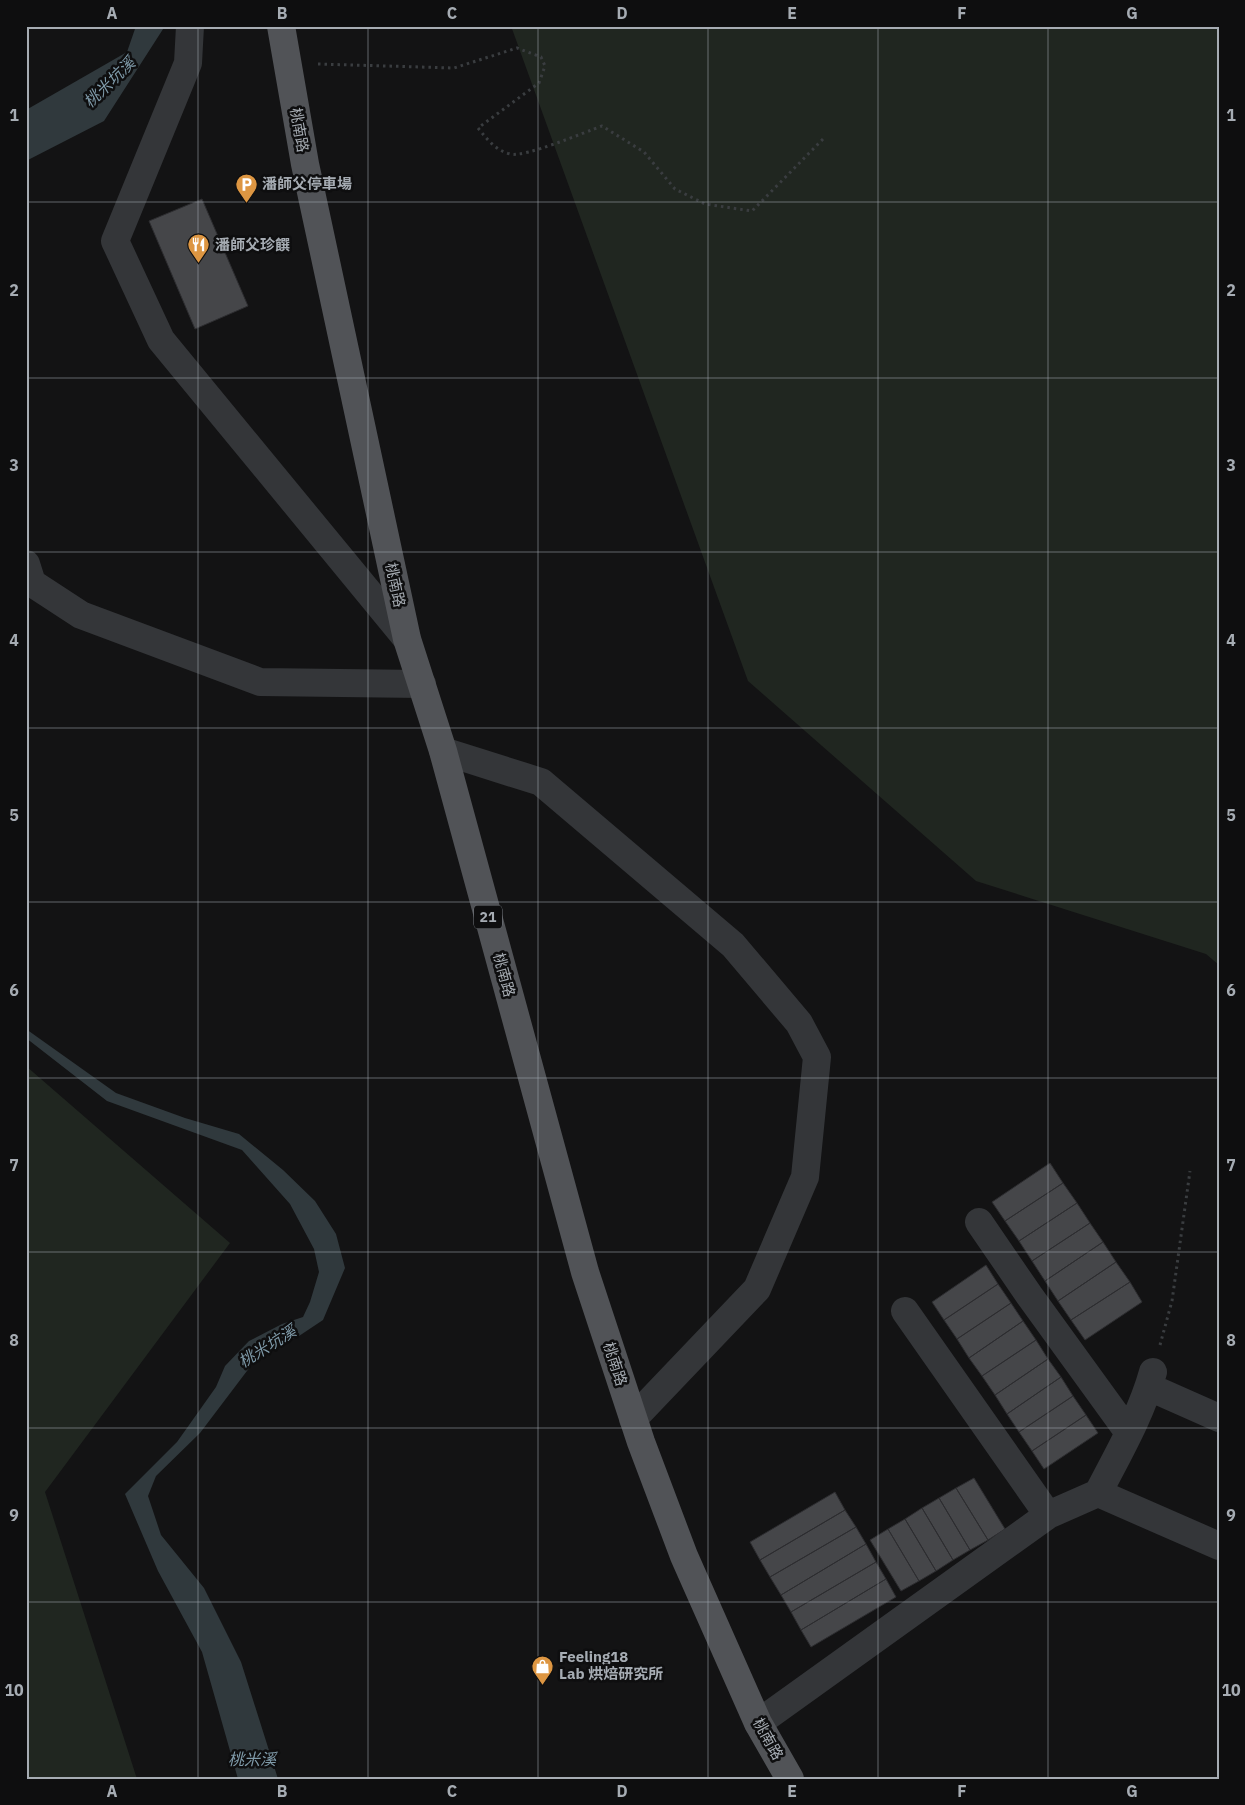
<svg xmlns="http://www.w3.org/2000/svg" width="1245" height="1805" viewBox="0 0 1245 1805" font-family="'IBM Plex Sans','Noto Sans TC',sans-serif">
  <rect width="100%" height="100%" fill="#131314"/>
  <path fill="#202620" d="M511,26H1219V965L1206,954L976,881L748,681Z
    M26,1066L230,1243L45,1492L137,1779H26Z"/>
  <path fill="#30393d" d="M136,26H165L104,121L26,161V110L127,52Z
    M26,1029L116,1093L185,1118L239,1134L283,1170L315,1201L336,1234L345,1268L323,1320L299,1336L276,1346L253,1363L200,1433L156,1476L148,1496L161,1535L204,1588L241,1662L278,1779H238L202,1652L158,1571L125,1494L177,1442L216,1387L225,1366L249,1341L282,1324L303,1317L310,1302L319,1272L314,1249L290,1204L242,1150L107,1101L26,1038Z"/>
  <path fill="#454649" stroke="#2d2d30" d="M202,199L248,306L195,329L149,221Z
    M1050,1163L1063,1183L1005,1221L992,1202Z
    M1063,1183L1077,1203L1019,1241L1005,1221Z
    M1077,1203L1090,1223L1032,1261L1019,1241Z
    M1090,1223L1103,1242L1045,1281L1032,1261Z
    M1103,1242L1116,1262L1058,1301L1045,1281Z
    M1116,1262L1130,1282L1071,1320L1058,1301Z
    M986,1265L998,1284L944,1320L932,1302Z
    M1130,1282L1142,1302L1085,1340L1071,1320Z
    M998,1284L1011,1303L957,1339L944,1320Z
    M1011,1303L1023,1321L969,1358L957,1339Z
    M1023,1321L1036,1340L982,1376L969,1358Z
    M1036,1340L1048,1359L995,1395L982,1376Z
    M1048,1359L1061,1377L1007,1414L995,1395Z
    M1061,1377L1073,1396L1019,1432L1007,1414Z
    M1073,1396L1086,1415L1032,1451L1019,1432Z
    M1086,1415L1098,1433L1044,1469L1032,1451Z
    M974,1478L1005,1529L988,1540L956,1488Z
    M956,1488L988,1540L970,1550L939,1498Z
    M835,1492L845,1510L760,1560L750,1542Z
    M939,1498L970,1550L953,1560L922,1508Z
    M922,1508L953,1560L936,1571L905,1519Z
    M845,1510L856,1527L770,1577L760,1560Z
    M905,1519L936,1571L919,1581L888,1529Z
    M856,1527L866,1544L781,1595L770,1577Z
    M888,1529L919,1581L901,1591L870,1540Z
    M866,1544L876,1562L791,1612L781,1595Z
    M876,1562L886,1579L801,1630L791,1612Z
    M886,1579L896,1597L811,1647L801,1630Z"/>
  <g fill="none" stroke-linecap="round" stroke-linejoin="round">
    <path stroke="#3a3d40" stroke-width="3" stroke-dasharray="2.5 4" stroke-linecap="butt" d="M318,64L454,68L517,48L541,57L545,66L539,83L478,128C487,139 495,150 510,154C524,158 585,132 602,126L644,152L675,189L705,204L752,211L825,137
      M1160,1345L1172,1301L1190,1171"/>
    <path stroke="#343639" stroke-width="28" d="M190,26L188,63L115,241L161,340L407,639
      M26,564L32,583L81,615L260,682L422,684
      M443,751L541,782L733,945L799,1023L817,1057L805,1177L757,1289L633,1419
      M979,1222L1029,1295L1129,1433
      M905,1311L1048,1515
      M1149,1387L1219,1418
      M1098,1493C1118,1454 1141,1415 1153,1372
      M758,1723L1048,1515L1098,1493L1219,1546"/>
    <path stroke="#515357" stroke-width="28" d="M281,26L305,164L407,639L443,751L585,1272L641,1442L684,1556L758,1723L790,1779"/>
  </g>
  <path fill="none" stroke="#a6acb3" stroke-width="1" stroke-opacity="0.55" d="M198,26V1779M368,26V1779M538,26V1779M708,26V1779M878,26V1779M1048,26V1779M26,202H1219M26,378H1219M26,552H1219M26,728H1219M26,902H1219M26,1078H1219M26,1252H1219M26,1428H1219M26,1602H1219"/>
  <defs>
    <symbol id="parking-pin" viewBox="-11 -11 22 30"><path d="M0 17L-7.5 6A9.5 9.5 0 1 1 7.5 6Z" fill="#dd9642" stroke="#0e0e0f"/><path d="M-3.5-5.5H1a3.5 3.5 0 0 1 0 7H-1V5.5H-3.5ZM-1-3.4V-.6H.8a1.4 1.4 0 0 0 0-2.8Z" fill="#fff"/></symbol>
    <symbol id="restaurant-pin" viewBox="-11 -11 22 30"><path d="M0 17L-7.5 6A9.5 9.5 0 1 1 7.5 6Z" fill="#dd9642" stroke="#0e0e0f"/><path d="M-5-6h1v4h1v-4h1v4h1v-4h1v5L-1.5 .5V6h-2V.5L-5-1ZM5-6V6H3V1.5H1.5Q1.5-4 5-6Z" fill="#fff"/></symbol>
    <symbol id="shop-pin" viewBox="-11 -11 22 30"><path d="M0 17L-7.5 6A9.5 9.5 0 1 1 7.5 6Z" fill="#dd9642" stroke="#0e0e0f"/><path d="M-5-2.5h2.3a2.7 3.5 0 0 1 5.4 0H5L5.5 6h-11ZM-1.5-2.5h3a1.5 2.3 0 0 0-3 0Z" fill="#fff"/></symbol>
  </defs>
  <g fill-rule="evenodd">
    <use href="#parking-pin" x="234" y="172" width="25" height="34"/>
    <use href="#restaurant-pin" x="186" y="232" width="25" height="34"/>
    <use href="#shop-pin" x="530" y="1654" width="25" height="34"/>
  </g>
  <g text-anchor="middle" stroke-width="5" stroke-linejoin="round" paint-order="stroke">
    <rect fill="#0e0e0f" stroke="#787d82" stroke-width="1" x="474" y="905.5" width="28" height="23" rx="4"/>
    <g font-size="14" font-weight="bold" fill="#a6acb3">
      <text x="488" y="922">21</text>
    </g>
    <g font-size="15" fill="#a6acb3" stroke="#0e0e0f">
      <text transform="translate(299 130) rotate(80)" y="5">桃南路</text>
      <text transform="translate(395 585) rotate(78)" y="5">桃南路</text>
      <text transform="translate(504 975) rotate(75)" y="5">桃南路</text>
      <text transform="translate(615 1364) rotate(72)" y="5">桃南路</text>
      <text transform="translate(768 1739) rotate(61)" y="5">桃南路</text>
    </g>
    <g font-size="15" font-weight="bold" fill="#a6acb3" stroke="#0e0e0f" text-anchor="start">
      <text x="262" y="189">潘師父停車場</text>
      <text x="215" y="250">潘師父珍饌</text>
      <text x="559" y="1662">Feeling18<tspan x="559" dy="17">Lab 烘焙研究所</tspan></text>
    </g>
    <g font-size="16" font-style="italic" fill="#809cab" stroke="#0e0e0f">
      <text transform="translate(109 82) rotate(-44)" y="6">桃米坑溪</text>
      <text transform="translate(267 1346) rotate(-32)" y="6">桃米坑溪</text>
      <text x="252" y="1765">桃米溪</text>
    </g>
  </g>
  <rect width="1245" height="1805" fill="none" stroke="#0e0e0f" stroke-width="55"/>
  <rect x="28" y="28" width="1190" height="1750" fill="none" stroke="#a6acb3" stroke-width="2"/>
  <g font-size="16" text-anchor="middle" font-weight="bold" fill="#a6acb3">
    <text x="112" y="19">A</text>
    <text x="282" y="19">B</text>
    <text x="452" y="19">C</text>
    <text x="622" y="19">D</text>
    <text x="792" y="19">E</text>
    <text x="962" y="19">F</text>
    <text x="1132" y="19">G</text>
    <text x="14" y="121">1</text>
    <text x="1231" y="121">1</text>
    <text x="14" y="296">2</text>
    <text x="1231" y="296">2</text>
    <text x="14" y="471">3</text>
    <text x="1231" y="471">3</text>
    <text x="14" y="646">4</text>
    <text x="1231" y="646">4</text>
    <text x="14" y="821">5</text>
    <text x="1231" y="821">5</text>
    <text x="14" y="996">6</text>
    <text x="1231" y="996">6</text>
    <text x="14" y="1171">7</text>
    <text x="1231" y="1171">7</text>
    <text x="14" y="1346">8</text>
    <text x="1231" y="1346">8</text>
    <text x="14" y="1521">9</text>
    <text x="1231" y="1521">9</text>
    <text x="14" y="1696">10</text>
    <text x="1231" y="1696">10</text>
    <text x="112" y="1797">A</text>
    <text x="282" y="1797">B</text>
    <text x="452" y="1797">C</text>
    <text x="622" y="1797">D</text>
    <text x="792" y="1797">E</text>
    <text x="962" y="1797">F</text>
    <text x="1132" y="1797">G</text>
  </g>
</svg>
